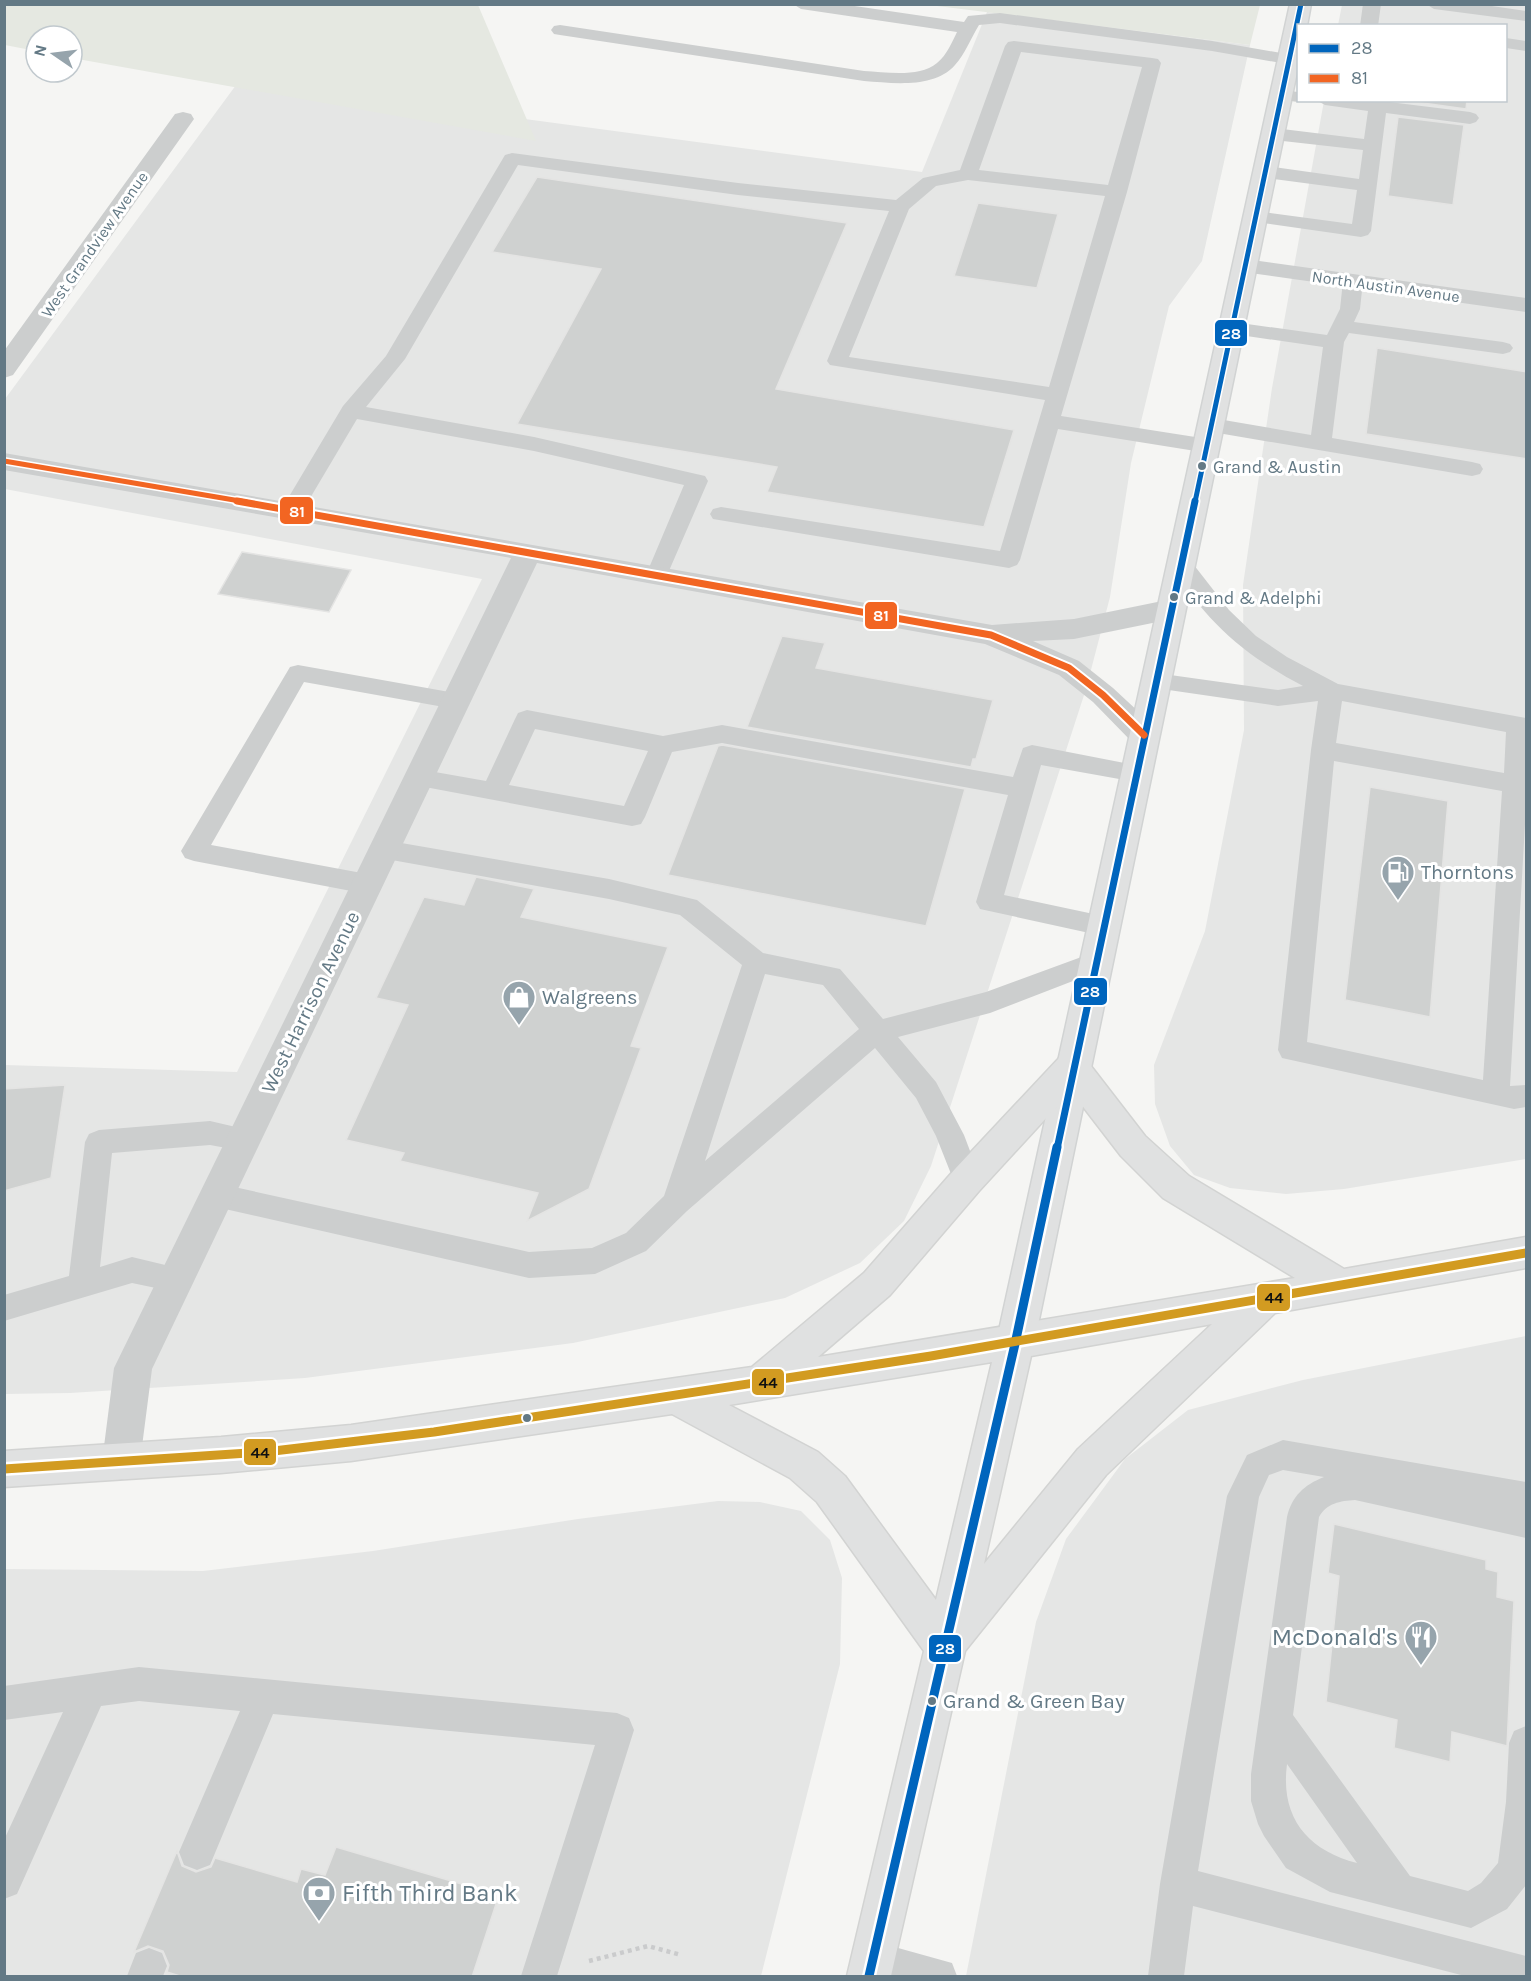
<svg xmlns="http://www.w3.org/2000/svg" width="1531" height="1981" viewBox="0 0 1531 1981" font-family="Karla,sans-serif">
  <rect width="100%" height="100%" fill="#f5f5f3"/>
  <path fill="#e5e6e5" d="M1342,5H1526V1159L1344,1189L1286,1194L1230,1188L1194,1175L1170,1146L1155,1104L1154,1065L1205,931L1244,730L1243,585L1272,388L1324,101L1506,100V26L1338,25Z
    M987,12L1250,45L1202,261L1169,306L1131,463L1110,597L1086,689L931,1166L904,1221L860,1263L785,1298L573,1343L305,1378L70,1393L5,1394V1065L237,1072L482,579L5,489V399L239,81L922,172Z
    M1526,1336V1976H966L1036,1622L1066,1539L1125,1459L1188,1410L1303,1380Z
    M718,1501L760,1502L801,1511L830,1540L842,1578L840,1664L761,1976H5L4,1569L203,1571L373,1551L578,1519Z"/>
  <path fill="#e5e8e1" d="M4,5H478L536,141L72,58V36H36V51L5,45Z
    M929,5H1260L1250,45Z"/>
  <path fill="#cfd1d0" stroke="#e4e4e3" stroke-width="1.5" d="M1401,100H1467L1466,109Z
    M1398,117L1464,125L1453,205L1388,196Z
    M537,177L847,223L776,389L1014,430L984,527L767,492L777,467L517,424L601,269L492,252Z
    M978,203L1058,214L1037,288L954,276Z
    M1377,348L1527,372V459L1366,434Z
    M242,552L351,570L329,612L218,594Z
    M782,636L825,643L816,668L993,700L976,759H973L971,767L747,727Z
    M722,745L965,789L926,926L668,875L718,746Z
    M1370,787L1448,801L1430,1017L1345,1000Z
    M476,877L534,889L521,917L668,947L631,1046L641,1048L589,1189L527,1221L538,1193L400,1161L404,1153L346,1140L408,1005L376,998L424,897L464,905Z
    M65,1085L51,1178L4,1191V1089Z
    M1334,1524L1486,1560V1569L1498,1572L1497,1597L1514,1601L1507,1746L1452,1732L1450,1762L1394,1748L1397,1720L1326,1702L1339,1576L1328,1573Z
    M336,1847L499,1895L472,1977H183L167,1972L169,1965L163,1951L148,1946L134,1952L177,1851L182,1866L196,1872L211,1867L215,1858L297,1882L301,1869L325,1875Z"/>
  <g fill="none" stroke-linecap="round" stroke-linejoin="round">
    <defs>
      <path id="secondary" d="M1290,4H1311L1307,26H1298V67L1034,1344L1028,1356L1015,1361L1002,1356L996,1344Z"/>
      <path id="primary" d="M1072,1053L1084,1057L1145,1136L1189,1176L1344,1269L1526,1237V1268L1275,1313L1106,1475L965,1651L891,1976H847L924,1651L817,1502L790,1478L672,1414L351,1461L221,1473L4,1487V1451L221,1437L351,1425L752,1367L864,1273L955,1169L1060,1057ZM1071,1091L1121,1156L1163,1198L1295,1278L818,1357L890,1295L979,1191ZM1212,1324L1078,1449L984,1564L1031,1356ZM992,1362L936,1600L845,1476L818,1452L729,1405Z"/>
    </defs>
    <use href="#secondary" stroke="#d1d3d3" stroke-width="3"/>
    <use href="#primary" stroke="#d2d3d2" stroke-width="3"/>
    <path stroke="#cacbcc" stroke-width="4.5" stroke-dasharray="4 4" stroke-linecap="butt" d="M589,1961L648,1946L681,1955"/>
    <path fill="#cccece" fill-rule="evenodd" d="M793,4H841L964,22L968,16L1000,13L1212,41L1298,56V66L1212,51L1000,23L979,25C971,38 965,54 955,65C934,89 892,83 864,81L560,35L554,34L551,30L554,26L560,25L864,71C886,72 919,78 937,63C947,55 952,42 957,32L801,9Z
      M1363,4H1381L1378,26H1360Z
      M1426,4H1478L1526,11V21L1434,9Z
      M1506,38L1526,41V51L1506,48Z
      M1014,41L1152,58L1158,59L1161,63L1127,192L1061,416L1208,439L1216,441L1219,446L1216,451L1208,453L1058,429L1020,560L1017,565L1009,568L713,519L710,514L713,509L721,507L1000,551L1045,400L830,365L827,361L889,211L738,195L518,165L405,359L366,407L534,437L705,476L708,481L665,580L657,583L649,580L646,575L684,485L534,451L357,419L300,515L292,517L284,515L281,510L343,406L386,356L505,155L512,153L738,183L896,200L923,178L960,170L1005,46L1008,42ZM1021,52L1142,67L1108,185L979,170ZM968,180L1105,196L1049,387L849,357L909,209L936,186Z
      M1282,90L1298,92V100H1305L1298,102L1276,99L1273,95L1276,91Z
      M1316,100H1373L1470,112L1476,114L1479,118L1476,122L1470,124L1386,113L1371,231L1368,235L1361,237L1249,221L1246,217L1249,213L1256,211L1352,224L1357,190L1266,178L1259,176L1257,172L1259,168L1266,166L1359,179L1363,150L1274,140L1267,138L1265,134L1267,130L1274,128L1364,139L1368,111L1325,105Z
      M1353,275L1360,277L1363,281L1360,309L1354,322L1503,342L1510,344L1513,348L1510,352L1503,354L1349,333L1344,342L1332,438L1472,462L1480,464L1483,469L1480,474L1472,476L1212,432L1204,430L1201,425L1204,420L1212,418L1311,435L1323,347L1233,334L1226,332L1223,328L1226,324L1233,322L1327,335L1340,309L1343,281L1346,277Z
      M1182,557L1190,560L1229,610L1256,636L1287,657L1338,684L1526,718V807L1510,1086L1526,1085V1107L1514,1109L1282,1058L1278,1050L1311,750L1318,701L1278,706L1148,687L1144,681L1148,675L1156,673L1278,690L1303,686C1244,655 1206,622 1171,565L1174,560ZM1342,701L1506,732L1504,773L1336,743ZM1334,761L1502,791L1483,1080L1307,1042Z
      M298,665L455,693L464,695L467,701L464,707L455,709L304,682L211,845L367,874L376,877L380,884L376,891L367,894L194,861L185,858L181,851L290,667Z
      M527,710L663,736L722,725L1013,777L1023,748L1032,745L1145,767L1148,773L1145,779L1136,782L1041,765L1004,895L1103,916L1112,919L1116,926L1112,933L1103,936L980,909L976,902L1008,795L722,743L672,752L645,817L641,824L632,826L409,784L406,778L409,772L418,769L486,781L515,719L518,713ZM535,729L648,751L624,806L509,785Z
      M384,840L609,879L697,900L763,953L840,969L883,1019L986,992L1095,952L1104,955L1108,962L1104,969L990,1013L898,1037L936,1082L964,1135L981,1180L977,1189L967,1192L957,1189L936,1136L916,1098L875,1048L687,1211L646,1251L595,1274L529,1278L216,1207L206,1204L201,1195L206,1186L216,1183L529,1252L592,1248L626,1233L664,1196L742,965L680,915L609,899L375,857L371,850L375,843ZM765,974L823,985L859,1029L705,1161Z
      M210,1121L253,1131L257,1139L253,1147L243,1151L210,1145L112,1153L100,1267L132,1257L186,1270L190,1279L186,1288L175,1292L132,1283L4,1321V1295L69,1276L85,1142L89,1134L99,1130Z
      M1283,1440L1526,1482V1538L1355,1500C1340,1501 1327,1503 1319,1517L1293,1715L1410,1876L1468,1891L1481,1883L1498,1863L1506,1802L1509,1743L1514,1731L1526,1726V1885L1507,1909L1471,1928L1330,1892L1286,1868L1264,1836L1258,1824L1251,1801V1774L1287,1517C1292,1496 1304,1485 1324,1477L1283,1470L1269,1475L1259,1497L1198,1871L1526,1956V1976H1465L1193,1906L1184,1976H1148L1160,1884L1227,1496L1247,1455ZM1287,1764L1357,1863C1307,1850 1280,1817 1287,1764Z
      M139,1667L617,1713L629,1718L634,1730L557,1976H521L595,1745L273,1714L210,1865L197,1870L184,1865L179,1852L240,1711L139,1701L101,1706L17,1894L4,1899V1840L63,1712L4,1720V1686Z
      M873,1941L952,1963L957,1976H871L860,1972L855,1959L860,1946Z
      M149,1948L162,1953L167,1966L163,1976H127L136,1953Z"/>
    <path fill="#cccece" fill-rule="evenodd" d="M183,112L191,114L194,119L13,375L4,378V351L175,114Z
      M1245,259L1526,298V312L1236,271L1233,266L1236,261Z
      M4,453L992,625L1074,619L1172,599L1182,602L1186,609L1182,616L1172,619L1074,639L1033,641L1079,661L1113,688L1155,727L1159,735L1155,743L1144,746L1133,743L1093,702L1059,675L985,644L537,563L152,1369L140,1462L135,1475L121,1480L107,1475L102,1462L114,1368L511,558L4,470Z"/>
    <use href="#secondary" fill="#e0e1e1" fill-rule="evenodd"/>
    <use href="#primary" fill="#e0e1e1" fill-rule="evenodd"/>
    <defs>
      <path id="bus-1-far2" d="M1195,502L1301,4"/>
      <path id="bus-1-far1" d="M1057,1149L1195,501"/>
      <path id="bus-1" d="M869,1976L1015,1344L1057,1147"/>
      <path id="bus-2-far1" d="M4,461L246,502"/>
      <path id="bus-2" d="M237,501L991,635L1069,668L1103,695L1144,735"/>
      <path id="bus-3" d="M4,1469L265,1452L434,1432L931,1356L1526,1253"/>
    </defs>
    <use href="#bus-1-far2" stroke="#fff" stroke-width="8"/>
    <use href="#bus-1-far1" stroke="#fff" stroke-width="11"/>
    <use href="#bus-1" stroke="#fff" stroke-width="14"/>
    <use href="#bus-2-far1" stroke="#fff" stroke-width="8"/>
    <use href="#bus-2" stroke="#fff" stroke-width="11"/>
    <use href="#bus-3" stroke="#fff" stroke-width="14"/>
    <use href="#bus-1-far2" stroke="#0065bd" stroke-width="5"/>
    <use href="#bus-1-far1" stroke="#0065bd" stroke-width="7"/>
    <use href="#bus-1" stroke="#0065bd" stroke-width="9"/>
    <use href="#bus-2-far1" stroke="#f26522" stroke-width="5"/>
    <use href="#bus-2" stroke="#f26522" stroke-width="7"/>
    <use href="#bus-3" stroke="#d29b21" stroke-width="9"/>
  </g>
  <defs>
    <symbol id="fuel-pin" viewBox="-11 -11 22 30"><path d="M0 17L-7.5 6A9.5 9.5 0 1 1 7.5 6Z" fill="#96a4ac" stroke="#fff"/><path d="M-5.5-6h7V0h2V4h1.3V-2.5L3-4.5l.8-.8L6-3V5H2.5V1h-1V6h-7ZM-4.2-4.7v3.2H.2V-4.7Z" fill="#fff"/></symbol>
    <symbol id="shop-pin" viewBox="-11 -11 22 30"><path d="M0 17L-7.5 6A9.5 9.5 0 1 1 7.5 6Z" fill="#96a4ac" stroke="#fff"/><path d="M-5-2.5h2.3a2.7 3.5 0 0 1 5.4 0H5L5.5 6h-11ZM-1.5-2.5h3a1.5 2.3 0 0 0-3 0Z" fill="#fff"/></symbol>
    <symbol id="restaurant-pin" viewBox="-11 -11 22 30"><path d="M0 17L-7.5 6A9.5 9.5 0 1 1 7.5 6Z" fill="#96a4ac" stroke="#fff"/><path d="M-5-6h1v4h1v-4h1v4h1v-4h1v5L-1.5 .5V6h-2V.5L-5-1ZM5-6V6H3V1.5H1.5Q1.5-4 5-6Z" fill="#fff"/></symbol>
    <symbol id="bank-pin" viewBox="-11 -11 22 30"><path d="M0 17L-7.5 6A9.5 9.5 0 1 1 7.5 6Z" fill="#96a4ac" stroke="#fff"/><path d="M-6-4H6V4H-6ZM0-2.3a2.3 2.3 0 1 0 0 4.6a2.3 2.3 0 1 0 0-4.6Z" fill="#fff"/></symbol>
  </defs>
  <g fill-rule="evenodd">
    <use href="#fuel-pin" x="1379" y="853" width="38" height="52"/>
    <use href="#shop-pin" x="500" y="978" width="38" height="52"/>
    <use href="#restaurant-pin" x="1402" y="1618" width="38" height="52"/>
    <use href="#bank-pin" x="300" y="1874" width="38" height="52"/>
  </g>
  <g fill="#637985" stroke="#fff" stroke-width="2">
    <circle cx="1202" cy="466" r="5"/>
    <circle cx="1174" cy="597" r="5"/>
    <circle cx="527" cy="1418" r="5"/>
    <circle cx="932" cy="1701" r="5"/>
  </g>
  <g text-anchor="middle" stroke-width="6" stroke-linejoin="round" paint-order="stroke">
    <g font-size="16" fill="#637985" stroke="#fff">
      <text transform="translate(94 244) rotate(-55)" y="6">West Grandview Avenue</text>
      <text transform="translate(1386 286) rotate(8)" y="6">North Austin Avenue</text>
    </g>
    <g font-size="18" fill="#637985" stroke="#fff" text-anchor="start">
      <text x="1213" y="473">Grand &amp; Austin</text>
      <text x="1185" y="604">Grand &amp; Adelphi</text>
    </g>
    <g font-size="20" fill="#637985" stroke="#fff" text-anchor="start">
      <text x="1421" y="879">Thorntons</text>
      <text x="542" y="1004">Walgreens</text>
    </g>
    <g font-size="20" fill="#637985" stroke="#fff">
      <text transform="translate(310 1002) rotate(-64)" y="7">West Harrison Avenue</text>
    </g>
    <g font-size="21" fill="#637985" stroke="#fff" text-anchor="start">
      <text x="943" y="1708">Grand &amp; Green Bay</text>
    </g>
    <g font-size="24" fill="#637985" stroke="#fff" text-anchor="end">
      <text x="1398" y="1645">McDonald's</text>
      <text x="342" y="1901" text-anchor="start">Fifth Third Bank</text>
    </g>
  </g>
  <g stroke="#fff" stroke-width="2">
    <rect x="1214" y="319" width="34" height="28" rx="6" fill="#0065bd"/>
    <rect x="279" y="496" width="35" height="29" rx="6" fill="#f26522"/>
    <rect x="864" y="601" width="34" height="29" rx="6" fill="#f26522"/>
    <rect x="1073" y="977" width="35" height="29" rx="6" fill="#0065bd"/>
    <rect x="1256" y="1283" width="35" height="29" rx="6" fill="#d29b21"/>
    <rect x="751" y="1368" width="34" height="28" rx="6" fill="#d29b21"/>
    <rect x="243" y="1438" width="34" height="28" rx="6" fill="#d29b21"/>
    <rect x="928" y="1634" width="34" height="29" rx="6" fill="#0065bd"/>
  </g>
  <g font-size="16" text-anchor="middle" font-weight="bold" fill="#fff">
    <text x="1231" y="339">28</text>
    <text x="297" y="517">81</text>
    <text x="881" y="621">81</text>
    <text x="1090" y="997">28</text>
    <text x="945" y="1654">28</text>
  </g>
  <g font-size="16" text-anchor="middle" font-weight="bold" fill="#111">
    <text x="1274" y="1303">44</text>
    <text x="768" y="1388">44</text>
    <text x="260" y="1458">44</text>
  </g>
  <rect width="1531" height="1981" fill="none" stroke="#637985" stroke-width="12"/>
  <rect x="1297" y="24" width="210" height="78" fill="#ffffff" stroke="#c1c9ce" stroke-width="1.5"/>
  <rect x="1309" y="44" width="30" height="9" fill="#0065bd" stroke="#c1c9ce" stroke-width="1.5"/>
  <text x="1351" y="54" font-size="18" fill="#637985">28</text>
  <rect x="1309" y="74" width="30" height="9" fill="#f26522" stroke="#c1c9ce" stroke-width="1.5"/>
  <text x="1351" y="84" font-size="18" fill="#637985">81</text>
  <g transform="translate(54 54) rotate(284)"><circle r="28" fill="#ffffff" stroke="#c1c9ce" stroke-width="1.5"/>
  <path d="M0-4.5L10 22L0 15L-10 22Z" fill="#96a4ac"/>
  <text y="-9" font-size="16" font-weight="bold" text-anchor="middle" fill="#637985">N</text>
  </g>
</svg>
